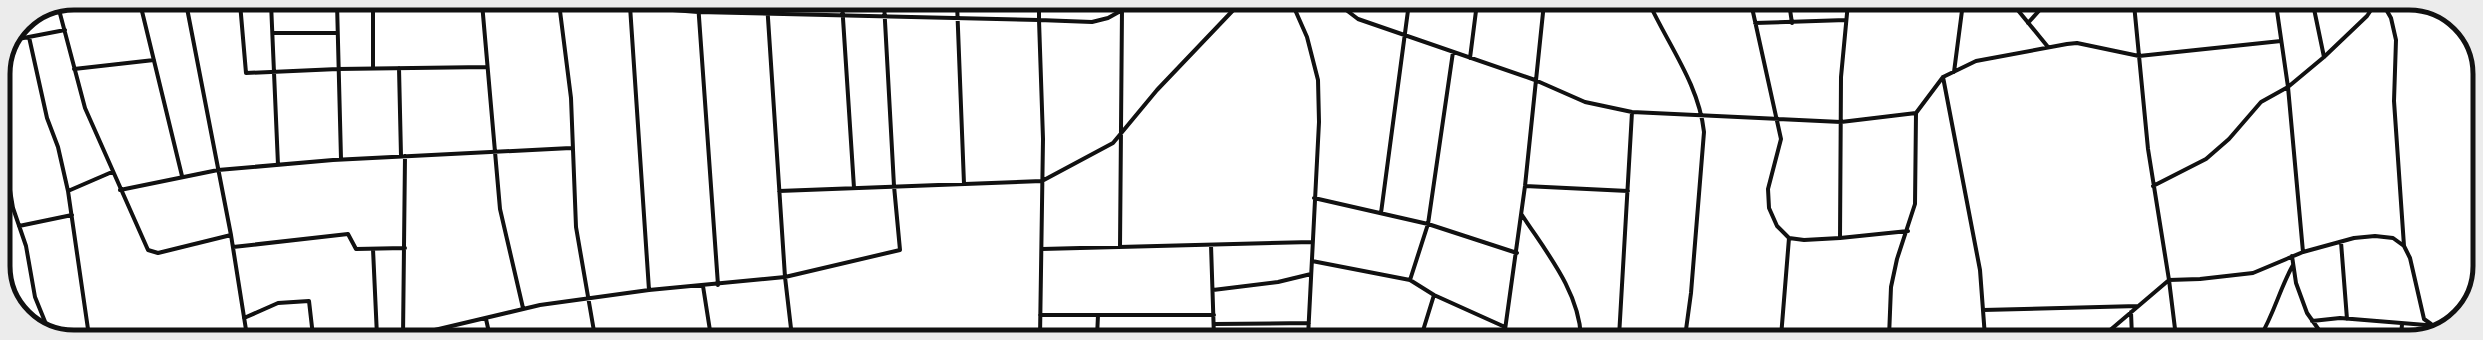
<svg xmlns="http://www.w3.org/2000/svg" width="2483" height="340" viewBox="0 0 2483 340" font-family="Quicksand,sans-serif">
  <rect width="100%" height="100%" fill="#fff"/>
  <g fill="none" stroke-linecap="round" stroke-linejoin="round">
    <path stroke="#111" stroke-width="4" d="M140,3L182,176
      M186,3L231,235L247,336
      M240,3L246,73L338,69L487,67
      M271,3L278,165
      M337,3L341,159
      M373,3V68
      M482,3L500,209L523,308
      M559,3L571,98L576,227L595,337
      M584,3L698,12L1039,20L1043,139L1040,337
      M698,3L718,285
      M767,3L785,277L792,337
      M842,3L854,188
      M957,3L964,184
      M1039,3V20L1092,22L1108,18L1135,3
      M1292,3L1307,37L1318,80L1319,122L1308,337
      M1337,3L1358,19L1535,80L1585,102L1632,112L1841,122L1916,113L1943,77L1976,61L2067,44L2077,43L2139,56L2281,41
      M1649,3C1669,46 1699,85 1704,132L1691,293L1685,337
      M1751,3L1781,139L1768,189L1769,208L1777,226L1789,238L1804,240L1840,238L1908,231
      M1789,3L1792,23
      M2012,3L2048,47
      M240,4H271
      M2134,4L2148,149L2169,280L2176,337
      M2276,4L2288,87L2303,252
      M2313,4L2324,57
      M2383,4L2391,18L2396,40L2394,101L2404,246L2410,258L2424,319L2431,324
      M58,6L85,108L148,250L158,253L231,235
      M630,6L649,290
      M1755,23L1846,20
      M2028,23L2046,3
      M273,33H337
      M29,37L47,118L58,147L68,191L89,336
      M13,40L65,30
      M1470,58L1477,3
      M399,68L401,156
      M74,69L154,60
      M1954,72L1963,3
      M1943,77L1980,270L1985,337
      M4,154L13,208L26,246L35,297L48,329
      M1525,186L1628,191
      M2153,186L2206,159L2229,139L2261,102L2288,87L2324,57L2367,16L2375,4
      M120,190L218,170L333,160L571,148
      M68,191L112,172
      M779,191L1042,181L1113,143L1157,90L1240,3
      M1314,198L1428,224L1517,253
      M1381,213L1409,3
      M1522,215C1546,252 1579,291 1581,337
      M19,226L72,215
      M1840,238L1841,77L1848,3
      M2341,242L2347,319
      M1211,245L1214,337
      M233,247L348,234L356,249L405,248
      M1120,247L1122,9
      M373,249L377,336
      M1042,249L1312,242
      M2292,256L2296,283L2307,313L2324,337
      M1312,261L1410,280L1434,295L1505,327
      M1410,280L1428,224L1453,52
      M703,286L711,337
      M1213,290L1278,282L1311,274
      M1983,310L2138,306
      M2131,312L2132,337
      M1040,315H1214
      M244,318L278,303L309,301L313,336
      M486,319L490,337
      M2312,321L2340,318L2438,326
      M1214,324L1309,323
      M403,337L405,156
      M405,337L540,305L649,290L785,277L900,250L894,186L884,3
      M1097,337L1098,315
      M1421,337L1434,295
      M1504,337L1525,186L1544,3
      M1619,337L1632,112
      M1781,337L1789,238
      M1889,337L1891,287L1897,259L1915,204L1916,113
      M2102,337L2169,280L2200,279L2253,273L2303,252L2354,238L2375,236L2393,238L2404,246
      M2260,337C2274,314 2280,288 2293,265
      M2401,337L2402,324"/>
  </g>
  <path d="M0 0H2483V340H0ZM74 10H2409A64 64 0 0 1 2473 74V266A64 64 0 0 1 2409 330H74A64 64 0 0 1 10 266V74A64 64 0 0 1 74 10Z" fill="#ececec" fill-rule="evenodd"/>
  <path fill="none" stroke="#111" stroke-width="5" d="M74 10H2409A64 64 0 0 1 2473 74V266A64 64 0 0 1 2409 330H74A64 64 0 0 1 10 266V74A64 64 0 0 1 74 10Z"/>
</svg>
